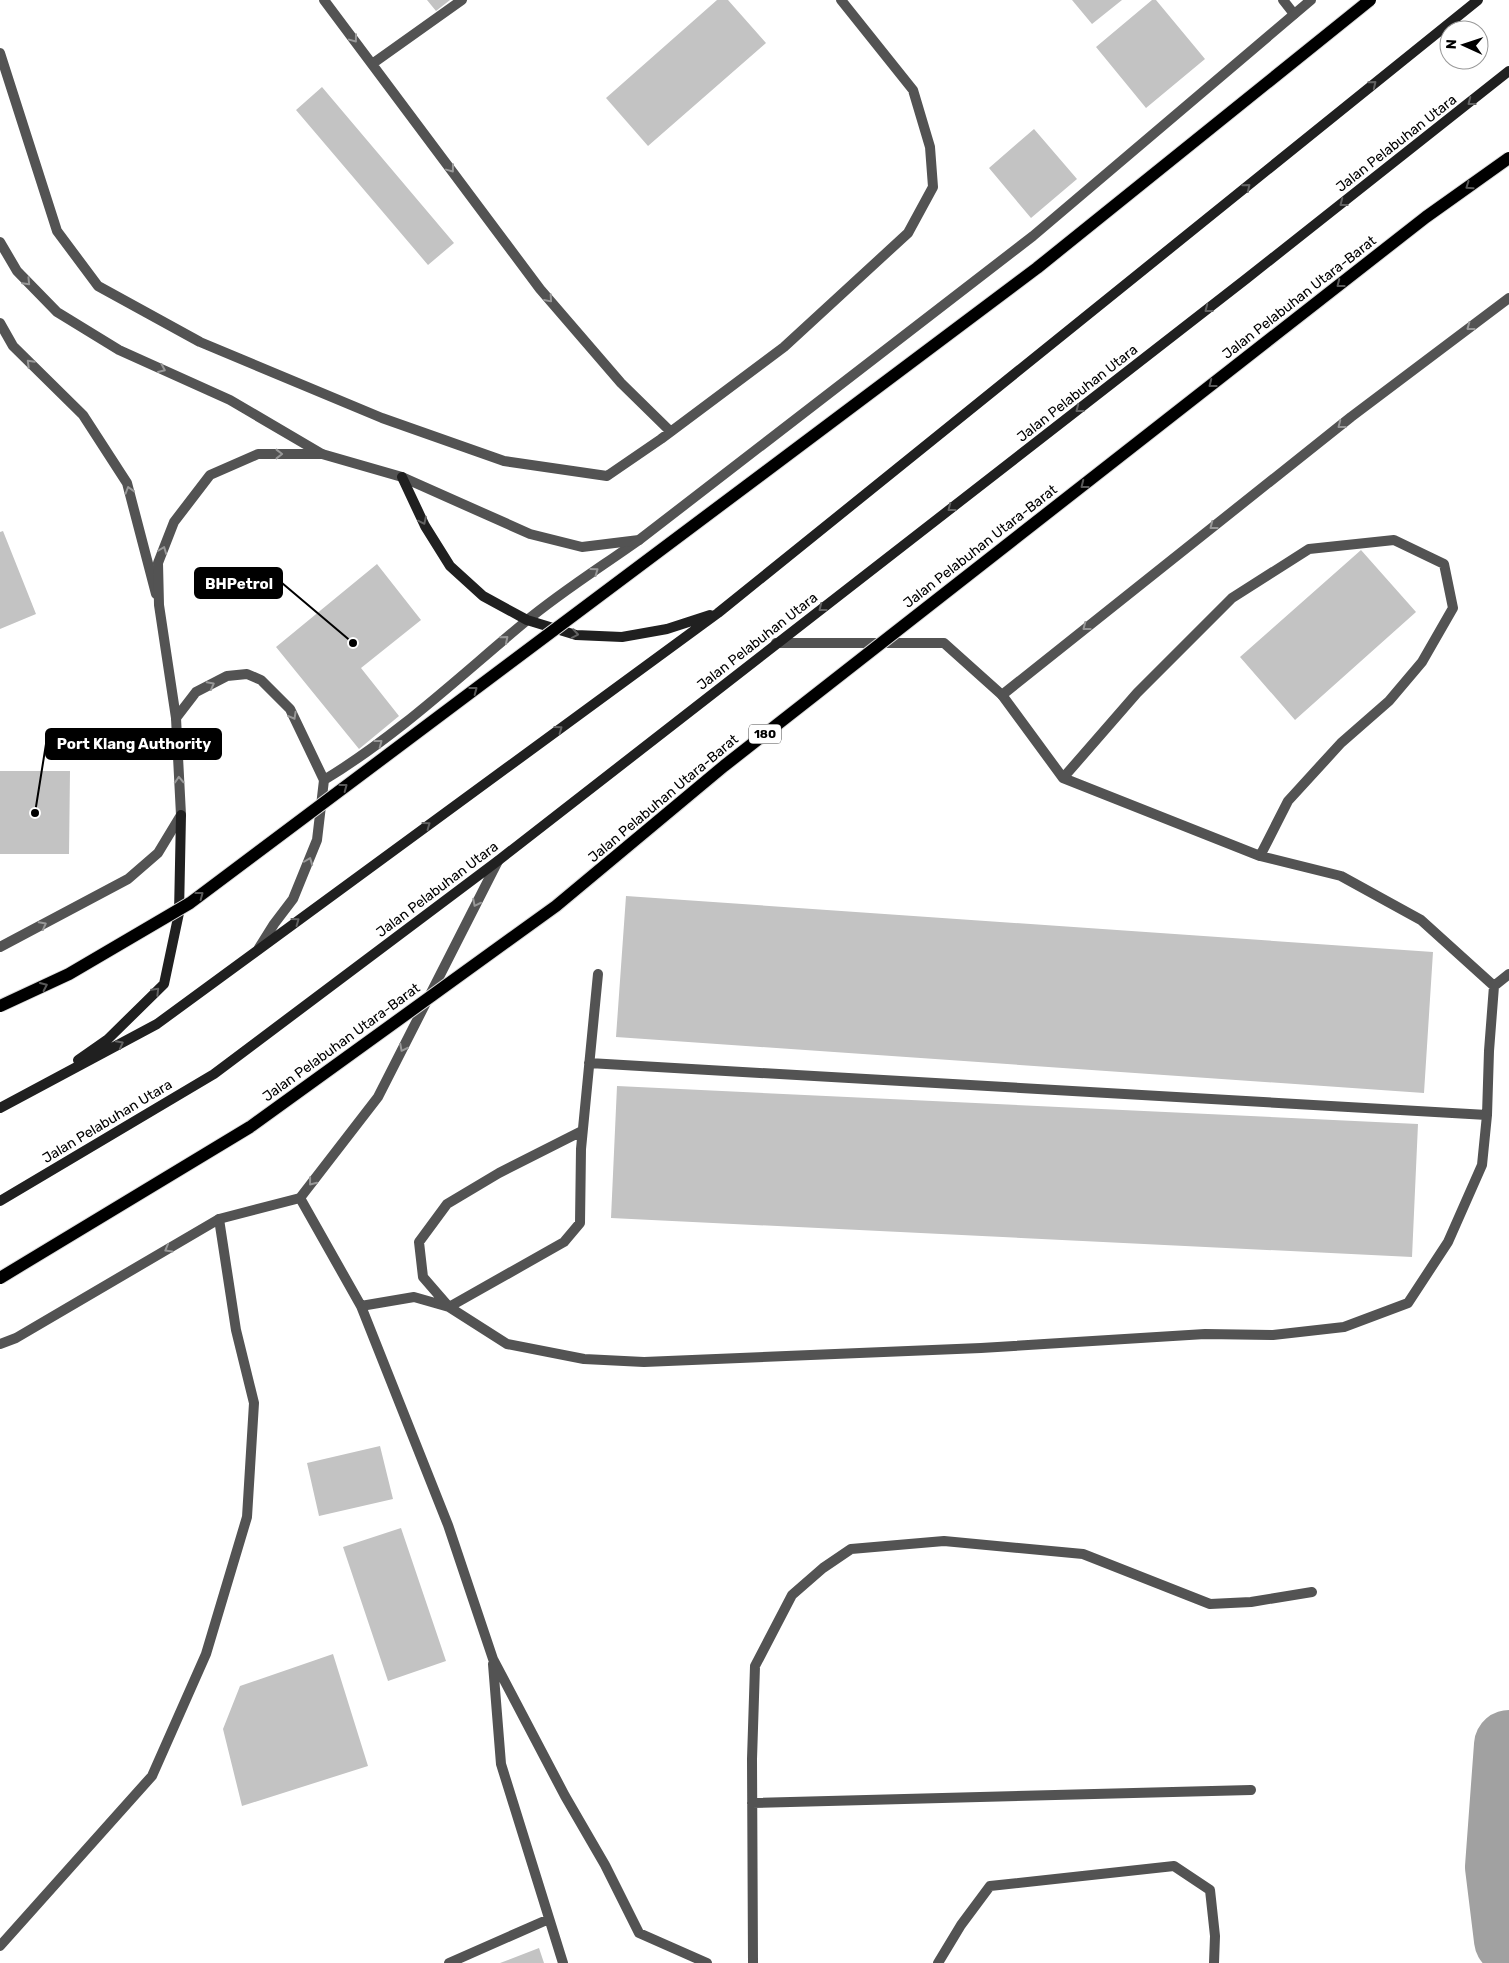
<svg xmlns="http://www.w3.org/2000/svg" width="1509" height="1963" viewBox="0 0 1509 1963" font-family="Rubik,sans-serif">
  <rect width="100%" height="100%" fill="#fff"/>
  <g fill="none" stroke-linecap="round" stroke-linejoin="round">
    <path stroke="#a1a1a1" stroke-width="70" d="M1509,1745L1500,1867L1509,1940"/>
  </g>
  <path fill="#c3c3c3" d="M427,0H450L436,11Z
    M717,0H728L766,43L648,146L606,98Z
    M1072,0H1122L1092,24Z
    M1152,0H1156L1205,59L1146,108L1096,47Z
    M322,87L454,243L428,265L296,110Z
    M1034,129L1077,179L1031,218L989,168Z
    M3,531L36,614L0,629V532Z
    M1361,550L1416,612L1295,720L1240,657Z
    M377,564L421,620L361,668L399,716L359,749L276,647Z
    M0,771H70L69,854H0Z
    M626,896L1433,952L1424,1093L616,1037Z
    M617,1086L1418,1124L1412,1257L611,1218Z
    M380,1446L393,1499L319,1516L307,1463Z
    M401,1528L446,1661L388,1681L343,1547Z
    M333,1654L368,1766L242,1806L223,1729L240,1686Z
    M539,1948L544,1963H500Z"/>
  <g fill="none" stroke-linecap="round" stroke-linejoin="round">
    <path stroke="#535353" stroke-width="10" d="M324,0L540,289L621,383L670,431
      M1283,0L1294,14
      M0,53L57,231L98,286L200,342L382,418L504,461L607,476L661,439L784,347L908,233L933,187L930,147L913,90L841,0
      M372,64L462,0
      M0,242L17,271L57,312L119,350L230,400L322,454
      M0,323L13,346L83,415L127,483L156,594
      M1002,695L1063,778L1260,856L1341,876L1421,920L1494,986
      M176,718L196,692L227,676L247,674L261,680L290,709L324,780L317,840L293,899L274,924L259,948
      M1063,778L1137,693L1232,598L1309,549L1394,540L1444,564L1453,608L1422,662L1389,701L1341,743L1288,801L1260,856
      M324,780C397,736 460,676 525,622C561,592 601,567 639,540
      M589,1063L1487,1115
      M582,1131L499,1173L447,1204L419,1242L423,1277L449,1307L507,1344L584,1359L644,1362L981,1348L1205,1334L1273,1335L1344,1327L1408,1303L1448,1242L1482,1165L1487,1115L1489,1051L1494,986L1509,974
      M300,1198L361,1306L448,1525L493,1659L565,1796L605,1865L639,1933L707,1963
      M361,1306L414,1297L449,1307L564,1242L580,1223L581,1149L598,974
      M493,1664L501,1764L563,1963
      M752,1803L1251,1790
      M0,1946L152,1776L206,1654L247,1517L254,1403L236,1330L219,1219
      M449,1963L549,1919
      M753,1963L752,1759L755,1666L792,1595L823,1568L851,1549L944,1541L1083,1554L1210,1604L1251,1602L1312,1592
      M938,1963L961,1925L990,1886L1174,1866L1210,1890L1215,1936L1214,1963"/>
    <path stroke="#535353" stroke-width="10" d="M776,643H944L1002,695L1351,417L1509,298
      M0,947L128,879L158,853L181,815L176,718L159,605L158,563L174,522L210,475L258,454H322L402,477L530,534L582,547L639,540L1033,236L1311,0
      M0,1344L16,1338L219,1219L300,1198L378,1097L498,861"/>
    <path stroke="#202020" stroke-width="10" d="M402,477L425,526L450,566L483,596L527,620L576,635L622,637L667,629L710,615
      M78,1060L108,1039L164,984L179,913L181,815
      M0,1108L157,1024L718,613L1478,0
      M0,1201L214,1074L499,860L1246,279L1509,71"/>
    <defs>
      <path id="primary-bridge" d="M0,1006L69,974L190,903L1037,268L1370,0
        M0,1278L250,1127L556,906L724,766L1426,217L1509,158"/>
    </defs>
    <use href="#primary-bridge" stroke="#dbdbdb" stroke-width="14" stroke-linecap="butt"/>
    <use href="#primary-bridge" stroke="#000" stroke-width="12"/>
  </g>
  <defs><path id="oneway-chevron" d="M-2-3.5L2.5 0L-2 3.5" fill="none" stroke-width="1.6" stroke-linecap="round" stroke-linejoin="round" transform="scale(1.25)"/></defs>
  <g stroke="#989898">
    <use href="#oneway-chevron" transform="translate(354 39) rotate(53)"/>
    <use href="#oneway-chevron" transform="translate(451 169) rotate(53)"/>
    <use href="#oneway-chevron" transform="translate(27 282) rotate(46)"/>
    <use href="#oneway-chevron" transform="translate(549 299) rotate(49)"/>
    <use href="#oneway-chevron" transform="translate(1470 327) rotate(143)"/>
    <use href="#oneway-chevron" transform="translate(30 363) rotate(-135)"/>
    <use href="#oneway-chevron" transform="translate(162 369) rotate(24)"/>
    <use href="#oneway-chevron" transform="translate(1341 425) rotate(142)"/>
    <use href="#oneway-chevron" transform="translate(279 454)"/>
    <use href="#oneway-chevron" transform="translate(129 490) rotate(-107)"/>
    <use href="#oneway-chevron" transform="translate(1213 526) rotate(142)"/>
    <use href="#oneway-chevron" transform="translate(163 550) rotate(-69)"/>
    <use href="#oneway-chevron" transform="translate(595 571) rotate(-36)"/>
    <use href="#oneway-chevron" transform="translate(1086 627) rotate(142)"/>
    <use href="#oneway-chevron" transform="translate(505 639) rotate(-40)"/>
    <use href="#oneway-chevron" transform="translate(211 685) rotate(-28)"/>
    <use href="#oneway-chevron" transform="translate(293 716) rotate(61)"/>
    <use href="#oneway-chevron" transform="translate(379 743) rotate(-37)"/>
    <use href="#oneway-chevron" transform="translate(179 780) rotate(-93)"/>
    <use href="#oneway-chevron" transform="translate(309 861) rotate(-69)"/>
    <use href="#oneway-chevron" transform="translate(476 903) rotate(117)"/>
    <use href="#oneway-chevron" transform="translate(43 925) rotate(-28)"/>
    <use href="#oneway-chevron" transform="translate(403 1048) rotate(117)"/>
    <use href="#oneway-chevron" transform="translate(312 1182) rotate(128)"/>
    <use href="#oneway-chevron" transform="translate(168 1249) rotate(150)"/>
  </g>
  <g stroke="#636363">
    <use href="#oneway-chevron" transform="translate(1373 84) rotate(-39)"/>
    <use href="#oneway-chevron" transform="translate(1471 102) rotate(142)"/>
    <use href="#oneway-chevron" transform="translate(1247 187) rotate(-39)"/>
    <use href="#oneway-chevron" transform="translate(1343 203) rotate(142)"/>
    <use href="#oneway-chevron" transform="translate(1208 309) rotate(142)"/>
    <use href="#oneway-chevron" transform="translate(1079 409) rotate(142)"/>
    <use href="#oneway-chevron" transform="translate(951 508) rotate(142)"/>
    <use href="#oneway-chevron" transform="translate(423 521) rotate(64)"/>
    <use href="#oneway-chevron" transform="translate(822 608) rotate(142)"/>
    <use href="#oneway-chevron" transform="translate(575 634) rotate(10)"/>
    <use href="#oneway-chevron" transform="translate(559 729) rotate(-36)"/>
    <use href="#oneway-chevron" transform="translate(427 825) rotate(-36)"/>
    <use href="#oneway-chevron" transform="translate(296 921) rotate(-36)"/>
    <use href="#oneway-chevron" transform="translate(156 991) rotate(-45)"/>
    <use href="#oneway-chevron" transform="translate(120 1044) rotate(-28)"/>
  </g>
  <g stroke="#595959">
    <use href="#oneway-chevron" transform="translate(1469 186) rotate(145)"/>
    <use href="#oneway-chevron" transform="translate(1340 284) rotate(142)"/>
    <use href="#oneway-chevron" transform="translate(1212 384) rotate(142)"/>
    <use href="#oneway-chevron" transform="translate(1084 485) rotate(142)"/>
    <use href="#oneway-chevron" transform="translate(474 690) rotate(-37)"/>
    <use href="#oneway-chevron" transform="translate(344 787) rotate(-37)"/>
    <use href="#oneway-chevron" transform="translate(200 895) rotate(-37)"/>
    <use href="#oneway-chevron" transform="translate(44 986) rotate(-25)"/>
  </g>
  <g text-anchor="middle" stroke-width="5" stroke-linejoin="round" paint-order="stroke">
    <rect fill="#fff" stroke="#4c4c4c" stroke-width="1" x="749" y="724.5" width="32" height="19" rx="4"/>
    <g font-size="12" font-weight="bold" fill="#000">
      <text x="765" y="738">180</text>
    </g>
    <g font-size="14" fill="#000" stroke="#fff">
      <text transform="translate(1396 143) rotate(-38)" y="5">Jalan Pelabuhan Utara</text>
      <text transform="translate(1299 297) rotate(-38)" y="5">Jalan Pelabuhan Utara-Barat</text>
      <text transform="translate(1077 393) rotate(-38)" y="5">Jalan Pelabuhan Utara</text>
      <text transform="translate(980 546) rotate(-38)" y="5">Jalan Pelabuhan Utara-Barat</text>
      <text transform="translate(757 641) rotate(-38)" y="5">Jalan Pelabuhan Utara</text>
      <text transform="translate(663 798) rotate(-40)" y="5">Jalan Pelabuhan Utara-Barat</text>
      <text transform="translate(437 889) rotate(-37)" y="5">Jalan Pelabuhan Utara</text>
      <text transform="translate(341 1042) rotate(-36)" y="5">Jalan Pelabuhan Utara-Barat</text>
      <text transform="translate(107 1121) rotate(-31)" y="5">Jalan Pelabuhan Utara</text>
    </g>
  </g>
  <path fill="none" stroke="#000" stroke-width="2" d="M353 643L282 583M35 813L46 744"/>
  <g fill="#000" stroke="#fff" stroke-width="2">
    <circle cx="353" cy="643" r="5"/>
    <circle cx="35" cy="813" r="5"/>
  </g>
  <g fill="#000" stroke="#000" stroke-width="2">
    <rect x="195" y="568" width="87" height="30" rx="5"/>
    <rect x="46" y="729" width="175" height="30" rx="5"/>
  </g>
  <g font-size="15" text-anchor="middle" font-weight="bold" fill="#fff">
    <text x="239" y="589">BHPetrol</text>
    <text x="134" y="749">Port Klang Authority</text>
  </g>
  <g transform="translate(1464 45) rotate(273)"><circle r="24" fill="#ffffff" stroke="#999999"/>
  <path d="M0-4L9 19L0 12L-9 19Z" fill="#000000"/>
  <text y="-8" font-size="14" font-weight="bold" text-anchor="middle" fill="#000000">N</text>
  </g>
</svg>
